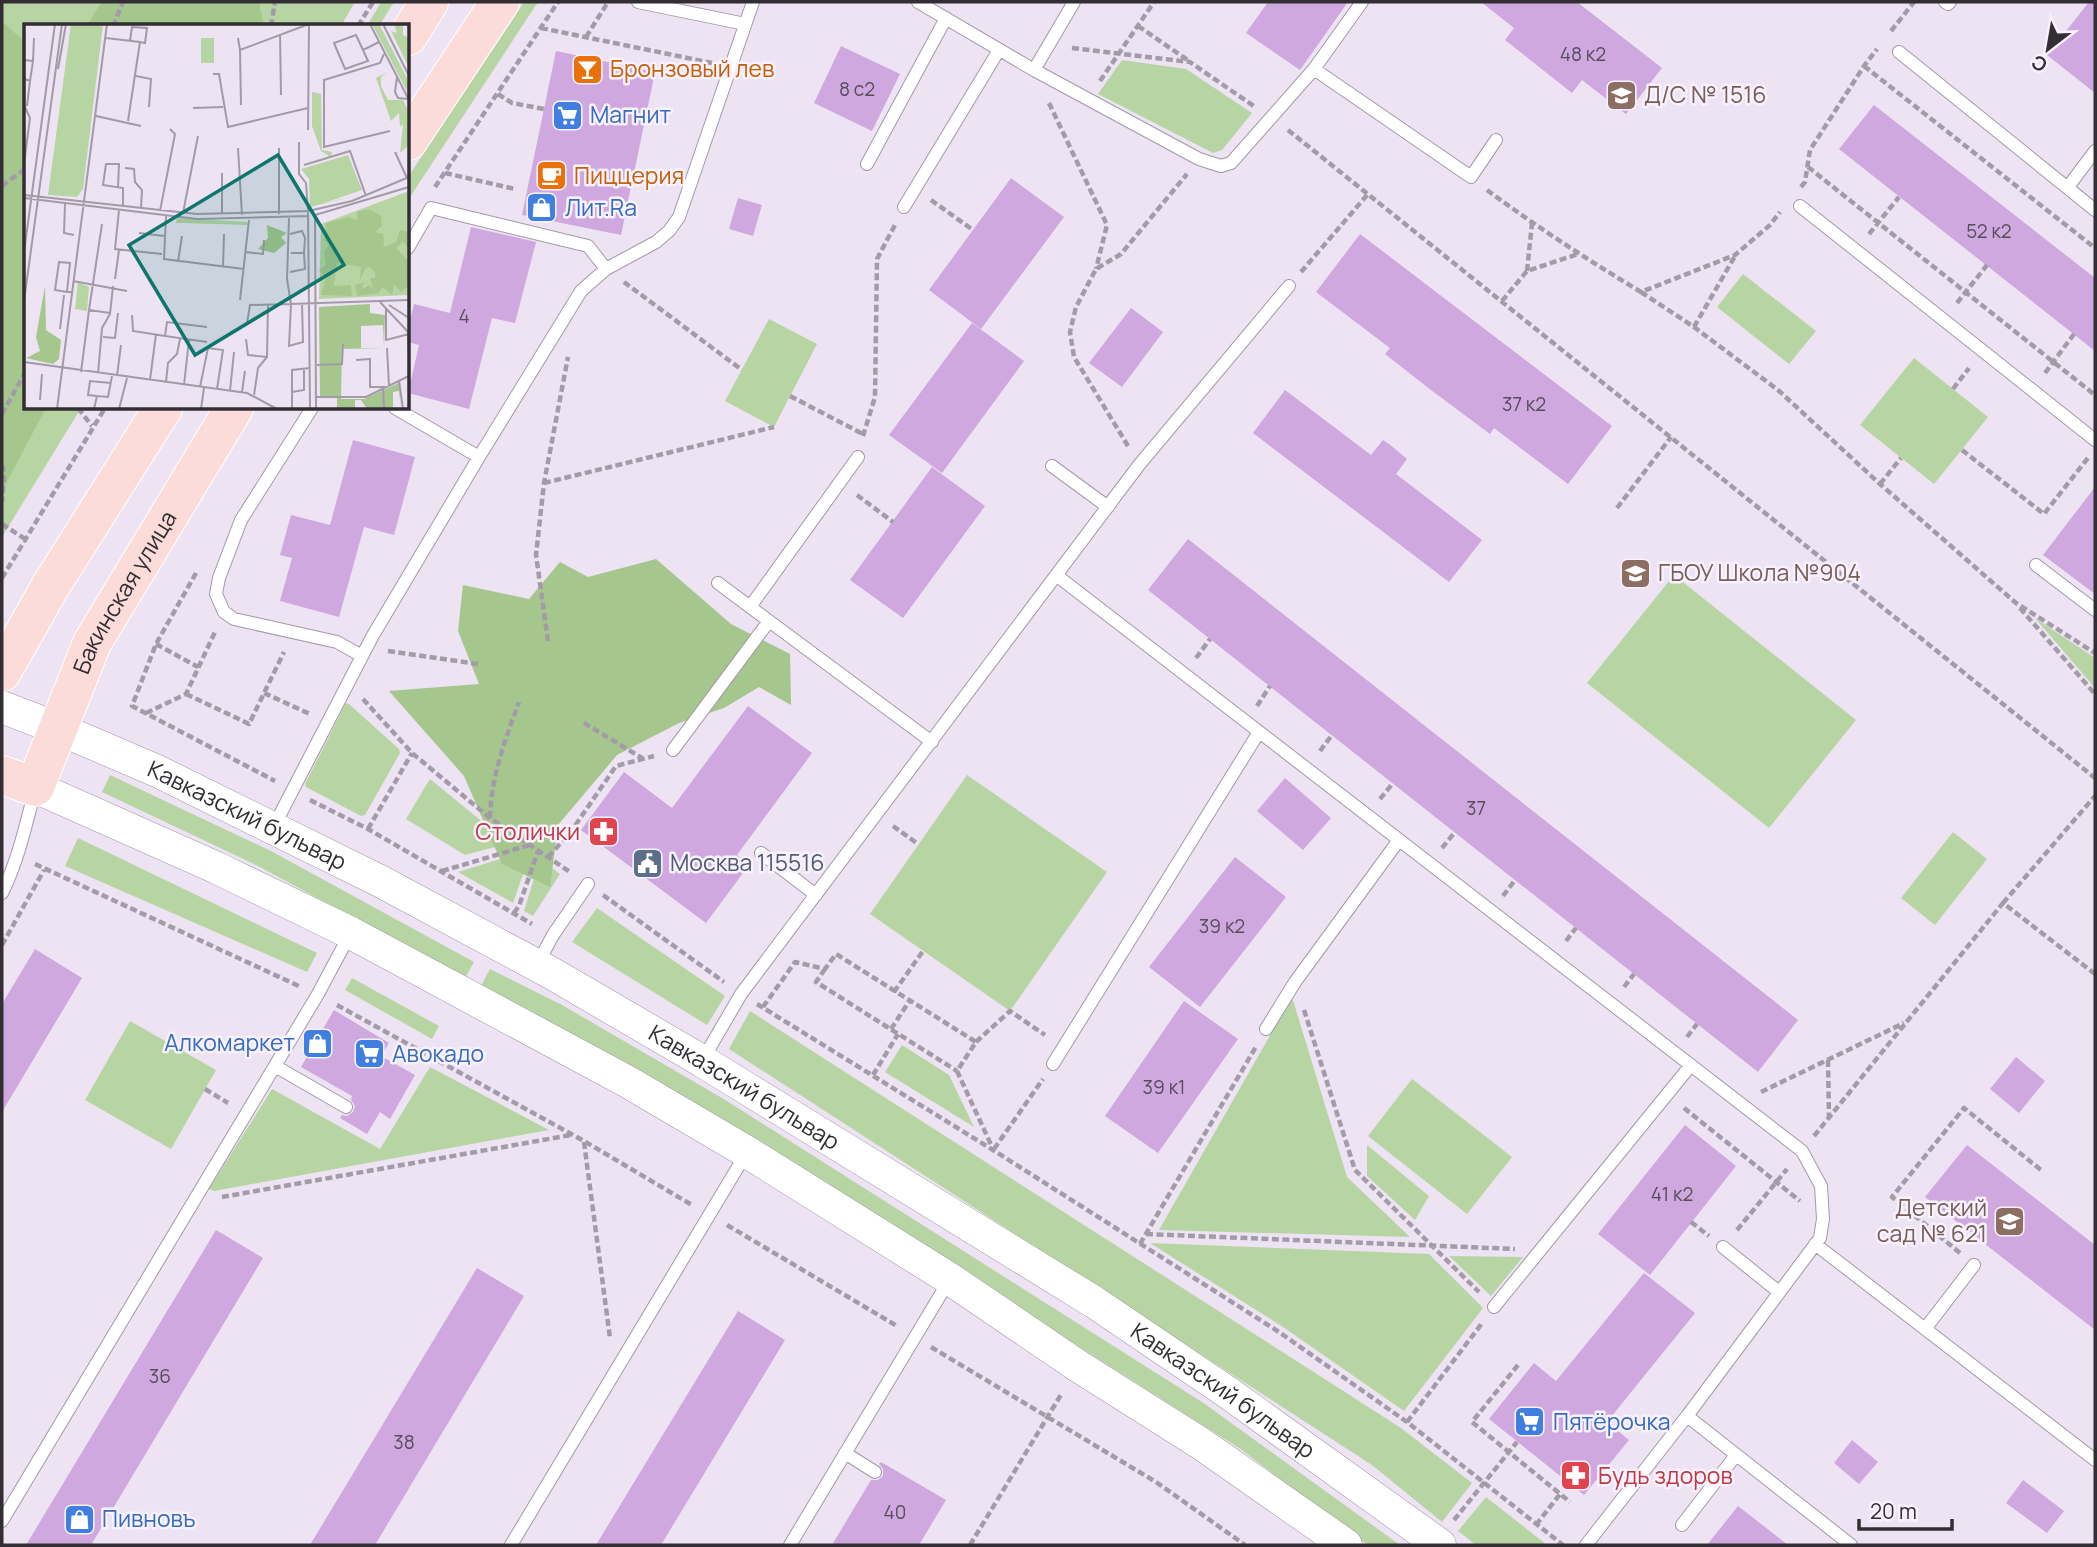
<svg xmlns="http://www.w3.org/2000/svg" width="2097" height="1547" viewBox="0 0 2097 1547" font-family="Manrope,sans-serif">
  <rect width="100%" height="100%" fill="#ede3f3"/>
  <path fill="#b7d5a2" d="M2,2H355L341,26H26V408H81L2,537Z
    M381,2H394L379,26H367Z
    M524,2H538L408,200V177Z
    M1122,60L1186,69L1252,113L1222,150L1213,153L1098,94Z
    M1743,274L1816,331L1789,364L1717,307Z
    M769,319L817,344L774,427L725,401Z
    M1914,358L1988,417L1934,484L1860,425Z
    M1674,575L1856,720L1769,828L1587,683Z
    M2035,618L2095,658V688Z
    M346,703L349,704L399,749L400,753L365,815L361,816L306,787L305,784Z
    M110,775L271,851L474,962L465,978L260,867L102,792Z
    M967,775L1107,872L1010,1011L870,914Z
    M430,779L490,828L514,842L465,855L406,819Z
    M1953,832L1987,859L1935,925L1901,898Z
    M78,838L317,953L307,972L65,866Z
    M526,851L530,854L513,903L458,872Z
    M540,859L560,874L533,916L524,911Z
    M597,908L725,996L707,1025L572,942Z
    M490,969L562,1005L722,1098L1205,1404L1400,1545H1368L1239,1448L871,1215L481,986Z
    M352,978L439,1026L432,1039L345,990Z
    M1292,997L1347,1177L1410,1237L1159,1230Z
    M750,1011L1401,1428L1472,1483L1442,1522L1372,1465L729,1049Z
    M130,1021L216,1070L171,1149L85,1100Z
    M902,1045L949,1075L974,1127L885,1072Z
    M430,1067L549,1130L214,1191L209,1189L272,1089L380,1149Z
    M1412,1079L1512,1157L1467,1214L1368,1136Z
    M1367,1145L1429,1196L1415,1220L1367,1176Z
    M1150,1243L1429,1254L1483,1308L1404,1411L1283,1327Z
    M1449,1256L1523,1257L1491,1296Z
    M1486,1497L1547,1545H1476L1458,1531Z"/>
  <path fill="#a5c68c" d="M102,2H259L264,26H86Z
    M2,21L26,43V408H46L2,491Z
    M656,559L731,624L790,654L791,705L759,687L724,708L679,723L617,755L558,825L550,887L502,864L464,776L389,691L479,684L458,631L463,585L529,599L560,562L588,577Z"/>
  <path fill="#cea8de" d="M1268,2H1348L1300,70L1246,33Z
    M1481,2H1577L1662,68L1626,114L1582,80L1572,93L1505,40L1514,28Z
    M2089,2H2095V93L2047,55Z
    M841,46L900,74L872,131L814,103Z
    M556,51L655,72L621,235L522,215Z
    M1874,105L2095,278V351L1839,149Z
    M1011,178L1064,217L981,329L929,290Z
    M738,198L762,205L753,236L729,229Z
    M471,227L536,242L515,323L492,318L469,409L408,393L419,345L408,342V328L414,304L450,313Z
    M1360,234L1612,426L1568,484L1494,428L1490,434L1431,390L1385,354L1390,348L1316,292Z
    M1131,308L1163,332L1122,387L1089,363Z
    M972,323L1024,361L942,473L889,435Z
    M1285,390L1371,455L1383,440L1389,444L1407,459L1396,474L1482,540L1449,582L1253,433Z
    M353,440L415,457L394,535L364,527L339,617L280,601L292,558L280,555L291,515L330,525Z
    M932,467L985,506L903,618L850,580Z
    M2095,487V594L2043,555Z
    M1188,539L1798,1020L1758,1072L1148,590Z
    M748,706L812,753L737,855L749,865L706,923L581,830L624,772L672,808Z
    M1285,778L1331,818L1303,850L1257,811Z
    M1235,857L1286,897L1200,1007L1149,967Z
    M35,949L82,978L2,1112V1004Z
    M1184,1001L1238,1039L1158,1153L1105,1116Z
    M334,1010L389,1043L381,1056L415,1075L390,1119L380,1112L367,1134L340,1118L342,1115L347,1116L353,1112L355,1106L351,1100L352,1096L301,1067Z
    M2016,1057L2045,1081L2019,1113L1990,1089Z
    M1685,1125L1736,1166L1650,1275L1598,1234Z
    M1967,1145L2095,1245V1330L1925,1197Z
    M216,1230L263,1258L91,1545H26Z
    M477,1268L524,1296L375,1545H310Z
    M1644,1273L1695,1313L1607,1422L1629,1440L1584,1495L1489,1419L1534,1363L1556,1381Z
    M738,1311L785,1340L661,1545H596Z
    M1852,1440L1878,1462L1859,1484L1834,1463Z
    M881,1462L946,1500L919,1545H832L871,1480H878L883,1476V1469L879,1464Z
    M2023,1480L2064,1511L2047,1533L2006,1503Z
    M1738,1506L1788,1545H1707Z"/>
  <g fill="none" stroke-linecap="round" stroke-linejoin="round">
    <defs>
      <path id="service" d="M638,2L745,24
        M918,2L1034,70L1199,159L1221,166L1231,163L1314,69L1362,2
        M1945,2L1948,4L1950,2
        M1899,52L2095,210
        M1314,69L1471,177L1496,140
        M1034,70L1074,2
        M867,164L946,18
        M2068,187L2095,151
        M1800,206L2095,440
        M904,207L999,50
        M408,248L431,208L588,246L606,269
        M312,408L241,520L219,578L216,594L224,612L234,619L337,642L362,656
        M395,408L479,457
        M1052,466L1108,507
        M2036,565L2095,610
        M1056,575L1802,1151L1821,1186L1823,1219L1820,1238L1687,1416L1586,1545
        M718,583L769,621
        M750,607L858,457
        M673,750L769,621L932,742
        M273,828L372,637L479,457L581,291L606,269L656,242L669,231L679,217L753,2
        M761,853L816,895
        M2,893C18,861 26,824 35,790
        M537,965L553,935L588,884
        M1266,1029L1295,982L1399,840
        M702,1061L741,994L1139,465L1289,286
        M1053,1064L1259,732
        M275,1066L346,1107
        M1815,1244L2095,1460
        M1723,1247L1779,1292
        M1494,1307L1691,1065
        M1925,1329L1974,1265
        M1687,1416L1851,1545
        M845,1453L875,1472
        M2,1521L318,994L350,934
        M1682,1525L1736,1455
        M511,1545L747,1152
        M790,1545L950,1279"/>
      <g id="tertiary">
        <path id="s1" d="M2,707L59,729L157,771L380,881L553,974L702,1061L1094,1302L1227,1392L1440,1545"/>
        <path d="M35,787L217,868L351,933L628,1082L747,1152L950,1279L1078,1366L1200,1443L1346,1545"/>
      </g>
      <g id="primary">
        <path d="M408,36L429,2"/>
        <path d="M408,141L500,2"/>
        <path d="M2,672L50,587L163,408"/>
        <path id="s2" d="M2,775L35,787L92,643L234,408"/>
      </g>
    </defs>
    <use href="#service" stroke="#a299a7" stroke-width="14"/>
    <use href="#tertiary" stroke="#a299a7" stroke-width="33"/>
    <use href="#primary" stroke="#fff" stroke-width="40"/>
    <path stroke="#a39ca8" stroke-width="4.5" stroke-dasharray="7 3.5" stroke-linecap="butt" d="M113,26L123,2
      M271,26L275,2
      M358,26L373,2
      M1138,26L1189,61
      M541,28L712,63
      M1891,31L1914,2
      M586,37L608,2
      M1072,48L1190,62L1255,107
      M1864,66L2095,248
      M1100,81L1154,2
      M498,94L512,103L544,109
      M1049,103L1107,225L1096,269
      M1288,130L2095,778
      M1808,167L2095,395
      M445,173L515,189
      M2,186L26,168
      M435,187L558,2
      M1801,187L1805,182L1810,150L1864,66L1877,49
      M1487,190C1537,227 1588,260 1641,292L1735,255L1770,225L1780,212
      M931,200L973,230
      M1869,234L1899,197
      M1527,271L1532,223
      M1301,272L1368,194
      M624,282L742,370
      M1641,292L1694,327L1778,390L1880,484L2016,603L2095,653
      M1502,301L1527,271L1578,254
      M1957,303L1987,265
      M1694,327L1735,256
      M2045,373L2074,334
      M1953,389L1969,368
      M790,396L863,434
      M78,408L92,426
      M2,414L26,371
      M863,436L875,397L877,259L896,223
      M1128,446L1074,357L1070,332L1076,307L1096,269L1121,254L1187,174
      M1962,450L2044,514L2088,458
      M2,465L4,474L2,502
      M544,483L774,427
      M1880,484L1901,458
      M857,495L893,522
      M1617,508L1671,437
      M2,524L25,539
      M196,573L156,644L132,706L275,781
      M2,578L105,408
      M2020,608L2095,694
      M548,641L536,555L544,483L568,357
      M156,644L198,667
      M388,651L478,664
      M1196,658L1210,639
      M264,693L310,714
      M186,694L249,724L284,652
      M363,699L412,753L490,818L570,872
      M1257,706L1270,686
      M146,713L186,694L215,632
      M584,723L642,758
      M1320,751L1332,735
      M1380,799L1393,783
      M310,800L368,829L532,924
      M490,818C491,777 505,740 519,702
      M893,826L918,844
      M368,829L412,753
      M1442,848L1455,832
      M548,857L570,833L616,766L654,756
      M35,864L301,987
      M442,871L530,845
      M603,895L724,982
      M1503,896L1515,880
      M2003,903L2095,796
      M514,913L519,906L538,851
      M1566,941L1576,928
      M2,945L44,870
      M825,969L816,982L957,1071
      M1624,987L1634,974
      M894,992L923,951
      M757,1004L993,1150L1279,1332L1407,1422L1563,1545
      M337,1005L584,1141L692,1205
      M763,1007L795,962L825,969L836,954L976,1042L957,1071L993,1149
      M1304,1010L1355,1170L1479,1292
      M891,1029L910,1000
      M1687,1037L1697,1024
      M976,1042L1010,1011L1045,1035
      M1828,1060L1829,1117
      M873,1075L898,1034
      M205,1089L228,1103
      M1761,1092L1904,1023
      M1684,1108L1800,1201
      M1814,1136L2003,903L2095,974
      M584,1142L610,1338
      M994,1149L1043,1079
      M222,1197L571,1135
      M1691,1222L1709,1236
      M727,1225L897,1326
      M1737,1230L1787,1169
      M1146,1234L1515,1249
      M1140,1244L1257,1045
      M1960,1253L1892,1197L1964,1108L2041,1170
      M931,1347L1156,1482L1245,1545
      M1518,1365L1472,1422L1570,1502
      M1407,1422L1483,1322
      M1454,1520L1517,1442
      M1536,1525L1560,1494
      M970,1545L1062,1393"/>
    <use href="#service" stroke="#fff" stroke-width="12"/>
    <use href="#tertiary" stroke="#fff" stroke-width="32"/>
    <use href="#primary" stroke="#fcdcd9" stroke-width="38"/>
  </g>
  <defs>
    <symbol id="bar-square" viewBox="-11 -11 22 22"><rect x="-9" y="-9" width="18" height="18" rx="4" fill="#e8710a" stroke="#f9f1fe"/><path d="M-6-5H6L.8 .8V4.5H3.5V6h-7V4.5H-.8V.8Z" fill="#fff"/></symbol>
    <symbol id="school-square" viewBox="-11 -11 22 22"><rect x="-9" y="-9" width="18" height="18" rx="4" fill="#8d6e63" stroke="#f9f1fe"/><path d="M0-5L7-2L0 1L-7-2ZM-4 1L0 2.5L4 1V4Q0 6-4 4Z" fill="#fff"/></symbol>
    <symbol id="supermarket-square" viewBox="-11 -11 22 22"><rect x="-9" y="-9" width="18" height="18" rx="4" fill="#3f7fe0" stroke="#f9f1fe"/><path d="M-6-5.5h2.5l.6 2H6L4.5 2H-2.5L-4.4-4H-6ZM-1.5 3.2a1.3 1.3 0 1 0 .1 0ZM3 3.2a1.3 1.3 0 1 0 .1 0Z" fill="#fff"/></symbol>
    <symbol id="cafe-square" viewBox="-11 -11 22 22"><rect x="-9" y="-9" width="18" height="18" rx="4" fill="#e8710a" stroke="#f9f1fe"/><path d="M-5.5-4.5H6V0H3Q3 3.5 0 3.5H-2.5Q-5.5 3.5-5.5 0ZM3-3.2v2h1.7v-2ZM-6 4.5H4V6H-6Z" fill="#fff"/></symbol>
    <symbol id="shop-square" viewBox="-11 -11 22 22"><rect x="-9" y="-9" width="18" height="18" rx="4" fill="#3f7fe0" stroke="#f9f1fe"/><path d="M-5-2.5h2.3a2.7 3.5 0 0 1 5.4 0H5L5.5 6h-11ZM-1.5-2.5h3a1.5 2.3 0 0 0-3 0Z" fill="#fff"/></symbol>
    <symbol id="pharmacy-square" viewBox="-11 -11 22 22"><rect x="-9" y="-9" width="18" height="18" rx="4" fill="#e0444e" stroke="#f9f1fe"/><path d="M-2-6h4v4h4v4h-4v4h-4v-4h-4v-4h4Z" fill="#fff"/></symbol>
    <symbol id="civic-square" viewBox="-11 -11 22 22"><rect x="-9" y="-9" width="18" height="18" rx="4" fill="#5c6f8a" stroke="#f9f1fe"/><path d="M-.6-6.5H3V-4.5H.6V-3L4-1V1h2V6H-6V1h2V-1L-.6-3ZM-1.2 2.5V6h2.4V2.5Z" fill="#fff"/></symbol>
  </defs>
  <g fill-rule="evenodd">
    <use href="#bar-square" x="570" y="52" width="35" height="35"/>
    <use href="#school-square" x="1604" y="78" width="35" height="35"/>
    <use href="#supermarket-square" x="550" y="98" width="35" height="35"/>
    <use href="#cafe-square" x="534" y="158" width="35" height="35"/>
    <use href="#shop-square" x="524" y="190" width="35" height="35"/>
    <use href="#school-square" x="1618" y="556" width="35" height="35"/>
    <use href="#pharmacy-square" x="586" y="814" width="35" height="35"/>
    <use href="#civic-square" x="630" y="846" width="35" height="35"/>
    <use href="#shop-square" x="300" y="1026" width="35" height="35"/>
    <use href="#supermarket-square" x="352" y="1036" width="35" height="35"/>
    <use href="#school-square" x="1992" y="1204" width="35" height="35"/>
    <use href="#supermarket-square" x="1512" y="1404" width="35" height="35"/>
    <use href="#pharmacy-square" x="1558" y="1458" width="35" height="35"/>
    <use href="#shop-square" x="62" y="1502" width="35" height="35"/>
  </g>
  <g text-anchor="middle" stroke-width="5" stroke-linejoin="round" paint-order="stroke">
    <g font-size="19" fill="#594c5e">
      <text x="1583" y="61">48 к2</text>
      <text x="857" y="96">8 с2</text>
      <text x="1989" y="238">52 к2</text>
      <text x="464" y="323">4</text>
      <text x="1524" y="411">37 к2</text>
      <text x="1476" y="815">37</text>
      <text x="1222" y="933">39 к2</text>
      <text x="1164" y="1094">39 к1</text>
      <text x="1672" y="1201">41 к2</text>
      <text x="160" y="1383">36</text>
      <text x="404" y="1449">38</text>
      <text x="895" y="1519">40</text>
    </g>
    <g font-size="23" fill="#c56008" stroke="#f9f1fe" text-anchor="start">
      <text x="610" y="77">Бронзовый лев</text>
      <text x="574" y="184">Пиццерия</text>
    </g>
    <g font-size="23" fill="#785e54" stroke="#f9f1fe" text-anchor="start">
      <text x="1644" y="103">Д/C № 1516</text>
      <text x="1658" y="581">ГБОУ Школа №904</text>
      <text x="1987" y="1216" text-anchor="end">Детский<tspan x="1987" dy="26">сад № 621</tspan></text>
    </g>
    <g font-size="23" fill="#366cbe" stroke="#f9f1fe" text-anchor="start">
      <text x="590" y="123">Магнит</text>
      <text x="565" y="216">Лит.Ra</text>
      <text x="295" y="1051" text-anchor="end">Алкомаркет</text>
      <text x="392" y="1062">Авокадо</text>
      <text x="1553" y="1430">Пятёрочка</text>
      <text x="102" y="1527">Пивновъ</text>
    </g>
    <g font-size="23" fill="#322e34" stroke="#f9f1fe">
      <text dy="8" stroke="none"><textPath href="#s2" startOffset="250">Бакинская улица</textPath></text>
      <text dy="8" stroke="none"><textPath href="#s1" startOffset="268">Кавказский бульвар</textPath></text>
      <text dy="8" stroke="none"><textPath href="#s1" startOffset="835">Кавказский бульвар</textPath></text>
      <text dy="8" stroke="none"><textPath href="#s1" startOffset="1402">Кавказский бульвар</textPath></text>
    </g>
    <g font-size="23" fill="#be3a42" stroke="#f9f1fe" text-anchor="end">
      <text x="580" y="840">Столички</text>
      <text x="1598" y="1484" text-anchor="start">Будь здоров</text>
    </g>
    <g font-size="23" fill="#4e5e75" stroke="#f9f1fe" text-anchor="start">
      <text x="670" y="871">Москва 115516</text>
    </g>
  </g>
  <g transform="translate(24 24)">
    <rect width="385" height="385" fill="#ede3f3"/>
    <path d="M47,0H79L59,165L53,173L24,171ZM348,0H355L385,58V71ZM370,0H379V11L385,14V44L367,7L373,9ZM177,14H190V39H177ZM363,48L357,53V62L364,76H379L385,89V121L376,129L379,101L376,102L375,89L367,97L352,54ZM288,68L297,70L298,126L308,128L307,133L297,127L288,102ZM324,131L338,166L300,179L339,170L286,183L285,155L277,145ZM385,167V271L295,275L297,200ZM153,194L223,198L224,201L160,199H152ZM54,258L65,263L63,287L51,285Z" fill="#b7d5a2"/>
    <path d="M345,185L357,192L358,202L351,208L359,210L360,223L372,218L376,206L385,208V224L379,218L372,224L385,238V261L377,268L370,260L368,271L358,263L355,269L333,272L331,261L340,258L338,265L345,261L349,266L346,254H351V249L346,243L341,245L336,256L337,243L313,239L310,262L327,261L328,272L297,271L302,253L295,246L302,241L300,228L305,221L300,216L302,199L324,193L333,196V188ZM243,201L263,209L257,213L262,219L250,229L234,225L244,214ZM21,262L22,306L37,316L35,335L29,340L2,334L16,327L12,313ZM346,280V289L361,291L360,324L319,325L318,319L317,375H340L375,359L377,385L375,367L369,368V385H343L337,376H331V385H313V372H296L295,283ZM359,301L360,324H337V302Z" fill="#a5c68c" fill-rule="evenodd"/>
    <path fill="none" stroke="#a29ba7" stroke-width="2" d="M346,0L385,76M359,0L385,52M256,10L257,71M82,14L116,18L121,19L123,4L108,3L106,17M214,14L216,26L285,0M216,26L217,81M339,26L332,11L310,19L321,45L344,37L339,26L355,18M0,36L9,37L6,57M9,37L10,14M34,45L42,0M189,50H195L204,103L284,84M112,52L127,55L125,83M373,53L371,68L374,74L384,75M1,55L6,57L3,82M300,55V123L366,107M300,56L356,39L360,30M0,81L6,94L0,140M169,84L199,83M72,92L117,102M104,97L116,18M284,106L285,0M214,124L218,191M255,124V190M371,128L383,154M280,141L326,127L342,172M101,144L110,145L111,158L118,166L117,184M198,149V191M94,163L95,140H82L79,161L99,164V182M0,171L173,190L284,187L282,159L275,150V118M0,174L173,195L284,192M41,180L40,209L50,211M95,186L91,225L138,230M136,187L151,110L146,105M159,189L174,112M142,192L140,235L220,245M265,194L263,255L267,280L385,276M78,200L65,286L86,289M115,209L140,212M266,210L278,207L281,214L280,229H267M0,228L31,0M222,228L239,230L240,216M154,238L158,212M199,243L200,210M266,248L281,245L280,229M91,255L95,226M49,257L103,267M43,268L46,239L35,238L31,266L43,268H48M216,276L225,196M0,277L38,0M356,278L385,309M365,281L385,294M362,285V316L385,310M108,291L109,307L141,312M223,299L226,281L267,280L265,322L279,318L278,280M36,305L40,271M384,311L385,333M79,313L91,314L94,289M222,315L224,331L243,333L244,281M183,318L141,312L143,298L183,303M363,324L365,362M332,336L346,335V363H361M0,338L223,369L253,385M293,341L318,340L319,320M57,348L65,286M74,350L78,304L86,290L89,262M93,352L97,321M126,356L132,310M375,357L379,385M142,358L144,339L153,330L156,315M160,361L165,316M176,363L184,324L199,326L193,365M359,364L360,385M206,367L210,328M218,368L221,347M268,368L280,366V344M230,371L234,344L243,333M73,372L64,371L66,357L87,359M292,373H342L385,352M16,376L18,350M33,385L83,0M70,385L73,372L84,373L88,352M95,385L103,354M177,385L180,364M268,385V346L286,344M286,385L284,187L328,177L385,153M292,385L291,191L385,163"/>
    <path fill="#0f766e" fill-opacity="0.15" stroke="#0f766e" stroke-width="3.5" d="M254,131L320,241L171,331L105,221Z"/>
    <rect width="385" height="385" fill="none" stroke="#322e34" stroke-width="3.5"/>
  </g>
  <rect width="2097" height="1547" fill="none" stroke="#322e34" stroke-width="7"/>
  <g transform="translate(2048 49) rotate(211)" stroke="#f9f1fe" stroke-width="5" paint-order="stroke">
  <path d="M0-5L12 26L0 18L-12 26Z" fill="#322e34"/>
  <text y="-10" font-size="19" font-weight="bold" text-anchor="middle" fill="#322e34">С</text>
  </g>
  <path d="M1859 1519v10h93v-10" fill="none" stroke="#322e34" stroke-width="3.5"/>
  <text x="1870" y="1519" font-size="21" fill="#322e34" stroke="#f9f1fe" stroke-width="5" paint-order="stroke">20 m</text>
</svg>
